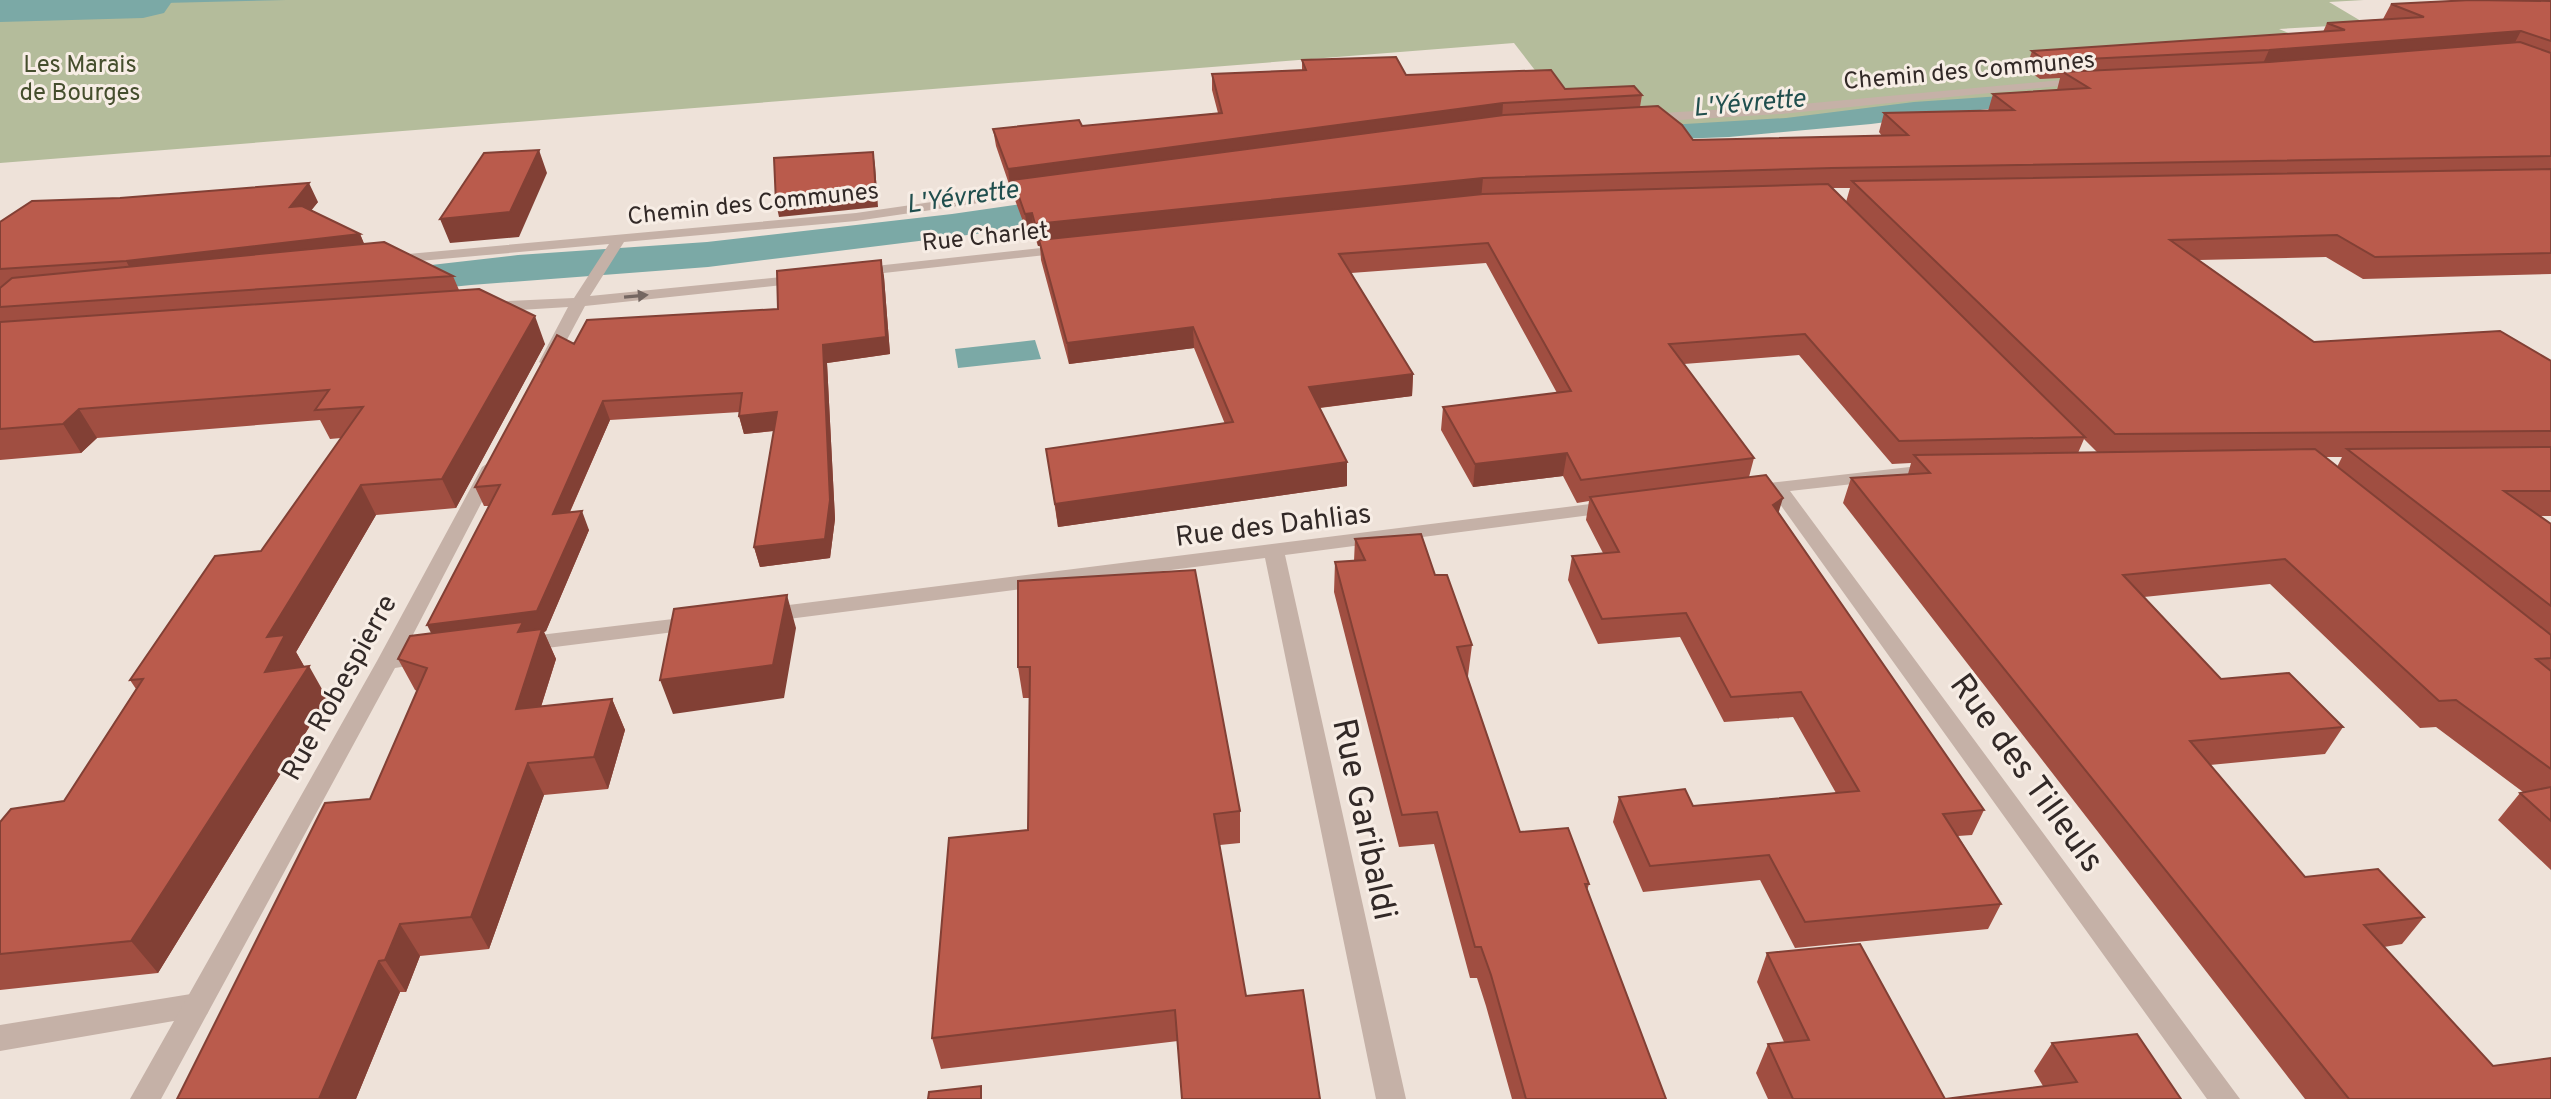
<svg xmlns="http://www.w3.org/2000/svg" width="2551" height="1099" viewBox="0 0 2551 1099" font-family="Overpass,sans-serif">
  <rect width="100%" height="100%" fill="#eee2d9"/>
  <path fill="#b4bc9b" d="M0,0H2364L2329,2L2366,24L2279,29L2389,75L1958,104L1853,121L1581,130L1514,43L0,163Z"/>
  <path fill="#7ba9a6" d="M137,0H286L0,7V4Z
    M2102,89L2019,105L1871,124L1729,137L1625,141L1024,223L1025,228L708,267L471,285L165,316L126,300L518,255L707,242L952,214L1503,135L1786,118L1914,102Z
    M1035,340L1041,359L958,368L955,349Z"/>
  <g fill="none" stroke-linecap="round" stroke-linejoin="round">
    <path fill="#7ba9a6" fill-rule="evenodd" d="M0,0H173L164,13L143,18L0,22Z"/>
    <path fill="#c5b1a7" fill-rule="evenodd" d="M197,993L207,996L211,1005L207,1014L197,1017L0,1051V1025Z"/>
    <path fill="#c5b1a7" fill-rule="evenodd" d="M2084,78L2090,81L2088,83L1781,114L1645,122L1639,118L1645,114L1781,106Z
      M1042,186L1049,190L1047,193L856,221L624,242L590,296L801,275L808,279L801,283L585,306L555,362L547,367L539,362L568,307L487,312L479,307L487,302L574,298L609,244L386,264L379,260L386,256L856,213Z
      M1068,245L1075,249L1073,252L857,276L850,272L857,268Z
      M491,461L500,467L404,652H432L435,657L432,662L395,668L161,1099H130L377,661L482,467Z
      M1936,464L1945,470L1943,474L1790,491L2240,1099H2207L1772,493L1749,496L1740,490L1742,486Z
      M1614,501L1624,507L1621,511L1285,555L1406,1099H1376L1265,558L765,622L758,620L754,615L758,610L765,608Z
      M698,616L706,618L709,623L706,628L523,651L515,649L512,644L515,639L523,637Z"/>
  </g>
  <path fill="#a04e41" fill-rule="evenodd" d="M2551,1V274L2363,279L2326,257L2199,260L2314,342L2551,361V516H2540L2551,524V870L2498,820L2520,793L2523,792L2436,727L2420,728L2270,584L2144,597L2221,679L2343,727L2325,754L2210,765L2305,877L2424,917L2402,944L2384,947L2493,1066L2551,1099H2305L1843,503L1851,478L1908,474L1911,463L1892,464L1799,355L1684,364L1754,458L1749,477L1779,513L1984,810L1972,835L1958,836L2001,904L1988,929L1795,948L1760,880L1643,892L1613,822L1619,797L1693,806L1836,793L1793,717L1724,722L1680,637L1598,644L1568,580L1572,556L1603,553L1586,520L1589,501L1577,503L1563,476L1473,487L1441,430L1443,407L1557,393L1486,263L1351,273L1413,374L1412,396L1320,408L1347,462V486L1058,527L1046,449L1225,424L1194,348L1069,364L1041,260L1040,246H1038L1034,234L1028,235L1015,200L1014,187H1010L996,146L993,129L1082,126L1218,113L1212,90V74L1302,70V60L1406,75L1642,95L1640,107L1693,140L1882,136L1879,132L1884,113L1988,111L1993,94L2057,90L2060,78L2040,79L2026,69L2032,51L2323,32L2327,23L2383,19L2391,4ZM1832,188H1850L1846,202ZM2084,439L2098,453H2078ZM2324,457H2342L2337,467Z
    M318,202L311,210L360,234L364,244L453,276L459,290L545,344L456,508L376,515L296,652L304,666L303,667L327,698L158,973L0,990V822L64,801L136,689L130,680L261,551L341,438L330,439L320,420L97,438L81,453L0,460V222Z
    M881,260L884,277L890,354L827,363L835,519L830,558L760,567L754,547L774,431L744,434L739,416L740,412L610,420L570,512L589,530L546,631L544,632L556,659L541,707L612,699L625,730L608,789L544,795L489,949L420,956L406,992H400L356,1099H177L370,799L417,691L415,690L398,659L432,634L489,506H484L475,487L574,344L778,309Z
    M1355,539L1435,575L1472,645L1468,676H1467L1520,832L1589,884L1587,891L1666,1099H1512L1486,1006L1477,978H1470L1434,844L1399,847L1334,592L1335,562L1354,561Z
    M1018,581L1240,811V843L1220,845L1178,1041L941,1069L932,1038L1028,830L1029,698H1023L1018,667Z
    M1767,953L1945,1099L2043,1086L2034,1071L2052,1043L2181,1099H1768L1756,1073L1768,1044L1784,1042L1757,982Z"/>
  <path fill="#824035" d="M2521,31L2512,48L2261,68L2269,50Z
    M1503,103L1502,120L1013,180L1014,187H1010L1008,169Z
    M539,150L547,173L519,237L450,243L440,219Z
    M873,152L875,165L878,207L779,217L776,203Z
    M1483,178L1481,199L1039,240L1040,246H1038L1035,224Z
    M309,183L318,202L299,226L290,207Z
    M1032,213L1034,234L1028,235L1025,214Z
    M360,234L369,255L138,282L126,261Z
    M881,260L884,277L890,354L827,363L835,519L830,558L760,567L754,547L823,345Z
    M535,316L545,344L456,508L442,479Z
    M1193,327L1194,348L1069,364L1067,343Z
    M1413,374L1412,396L1309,409V387Z
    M603,401L610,420L560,534L553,514Z
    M79,409L97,438L81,453L63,424Z
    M777,412L782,430L744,434L739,416Z
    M1567,453L1563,476L1473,487L1475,464Z
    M1347,462V486L1058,527L1055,504Z
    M361,485L376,515L296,652L304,666L284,704L265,672L267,637Z
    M1783,498L1776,521L1773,505Z
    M582,511L589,530L546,631L544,632L556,659L530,741L437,645L427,625Z
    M787,595L796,628L784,698L673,714L660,680Z
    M309,666L327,698L158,973L131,941Z
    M612,699L625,730L608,789L594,757Z
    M528,763L544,795L489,949L471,917Z
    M400,924L420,956L406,992L385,960Z
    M379,961L400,992L356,1099H319Z"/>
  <path fill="#ba5b4c" stroke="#824035" stroke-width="2" d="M2471,0L2551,1V41L2521,31L2269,50L2046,61L2032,51L2345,30L2327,23L2424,17L2391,4Z
    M2520,42L2551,53V156L1832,168L1483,178L1035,224L1032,213L1025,214L1013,180L1504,115L1658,106L1682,125L1693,140L1908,135L1884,113L2014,110L1993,94L2089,88L2063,72L2269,62Z
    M1396,57L1406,75L1551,70L1565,89L1634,86L1642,95L1503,103L1008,169L993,129L1079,120L1082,126L1222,113L1212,74L1306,70L1302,60Z
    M539,150L510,212L440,219L484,153Z
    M873,152L876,193L776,203L774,158Z
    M2551,169V253L2375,257L2337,235L2170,240L2314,342L2500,331L2551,361V431L2115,434L1852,181Z
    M309,183L290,207L302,206L360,234L126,261L0,269V222L32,201L120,198Z
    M1828,184L2085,437L1899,441L1805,334L1669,344L1754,458L1581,480L1567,453L1475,464L1443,407L1571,391L1488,243L1339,254L1413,374L1309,387L1347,462L1055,504L1046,449L1233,422L1193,327L1067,343L1039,240L1483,194Z
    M384,242L453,276L0,307V288L12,278Z
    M881,260L886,337L823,345L830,500L825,539L754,547L777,412L739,416L742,393L603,401L553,514L582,511L537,611L427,625L500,485L475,487L557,335L574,344L587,320L778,309L777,271Z
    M479,289L535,316L442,479L361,485L267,637L285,635L265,672L309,666L131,941L0,954V822L11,809L64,801L143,679L130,680L215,556L261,551L363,407L315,410L329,390L79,409L63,424L0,429V322Z
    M2551,447V491H2504L2551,524V606L2347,449Z
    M2315,449L2551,635V658L2536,659L2551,671V769L2456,700L2439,701L2285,559L2123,575L2221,679L2289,673L2343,727L2190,741L2305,877L2378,869L2424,917L2364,925L2493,1066L2551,1058V1099H2349L1851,478L1930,473L1914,455Z
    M1766,475L1783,498L1773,505L1984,810L1943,814L2001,904L1805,922L1769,855L1650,866L1619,797L1685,789L1693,806L1859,791L1801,692L1731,697L1686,613L1602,619L1572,556L1619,552L1590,497Z
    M1421,534L1435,575H1447L1472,645L1457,647L1520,832L1568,828L1589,884H1585L1666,1099H1526L1491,975L1481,947H1475L1437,812L1402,815L1335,562L1365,560L1355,539Z
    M1195,570L1240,811L1214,814L1246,996L1303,990L1320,1099H1182L1175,1010L932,1038L949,838L1028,830L1030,667H1018V581Z
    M787,595L773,665L660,680L674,609Z
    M523,622L518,632L542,629L516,709L612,699L594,757L528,763L471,917L400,924L385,960L379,961L319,1099H177L325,803L370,799L427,668L398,659L410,636Z
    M2551,787V821L2520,793Z
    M1860,944L1945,1099L2077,1082L2052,1043L2137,1034L2181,1099H1793L1768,1044L1809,1040L1767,953Z
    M981,1086V1099H928L929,1092Z"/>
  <defs><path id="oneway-solid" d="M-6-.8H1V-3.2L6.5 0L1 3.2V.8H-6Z" transform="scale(2)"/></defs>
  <use fill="#746661" href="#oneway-solid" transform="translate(636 296) rotate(-5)"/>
  <g text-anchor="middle" stroke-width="6" stroke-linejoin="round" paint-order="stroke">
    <g font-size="24" fill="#454e2d" stroke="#f7ede5">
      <text x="80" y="72">Les Marais<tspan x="80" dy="28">de Bourges</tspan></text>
    </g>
    <g font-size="24" fill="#322927" stroke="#f7ede5">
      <text transform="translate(1969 70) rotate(-5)" y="8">Chemin des Communes</text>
      <text transform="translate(753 203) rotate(-6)" y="8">Chemin des Communes</text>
      <text transform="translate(985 236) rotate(-6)" y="8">Rue Charlet</text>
    </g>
    <g font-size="26" font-style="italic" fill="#204f4e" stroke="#f7ede5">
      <text transform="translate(1749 102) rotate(-5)" y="9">L'Yévrette</text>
      <text transform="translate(962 196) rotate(-8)" y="9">L'Yévrette</text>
    </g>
    <g font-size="28" fill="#322927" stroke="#f7ede5">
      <text transform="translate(1273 524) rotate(-7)" y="10">Rue des Dahlias</text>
      <text transform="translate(338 687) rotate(-61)" y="10">Rue Robespierre</text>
    </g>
    <g font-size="34" fill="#322927" stroke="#f7ede5">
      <text transform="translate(2028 772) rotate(54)" y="12">Rue des Tilleuls</text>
      <text transform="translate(1366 819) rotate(78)" y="12">Rue Garibaldi</text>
    </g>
  </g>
</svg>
